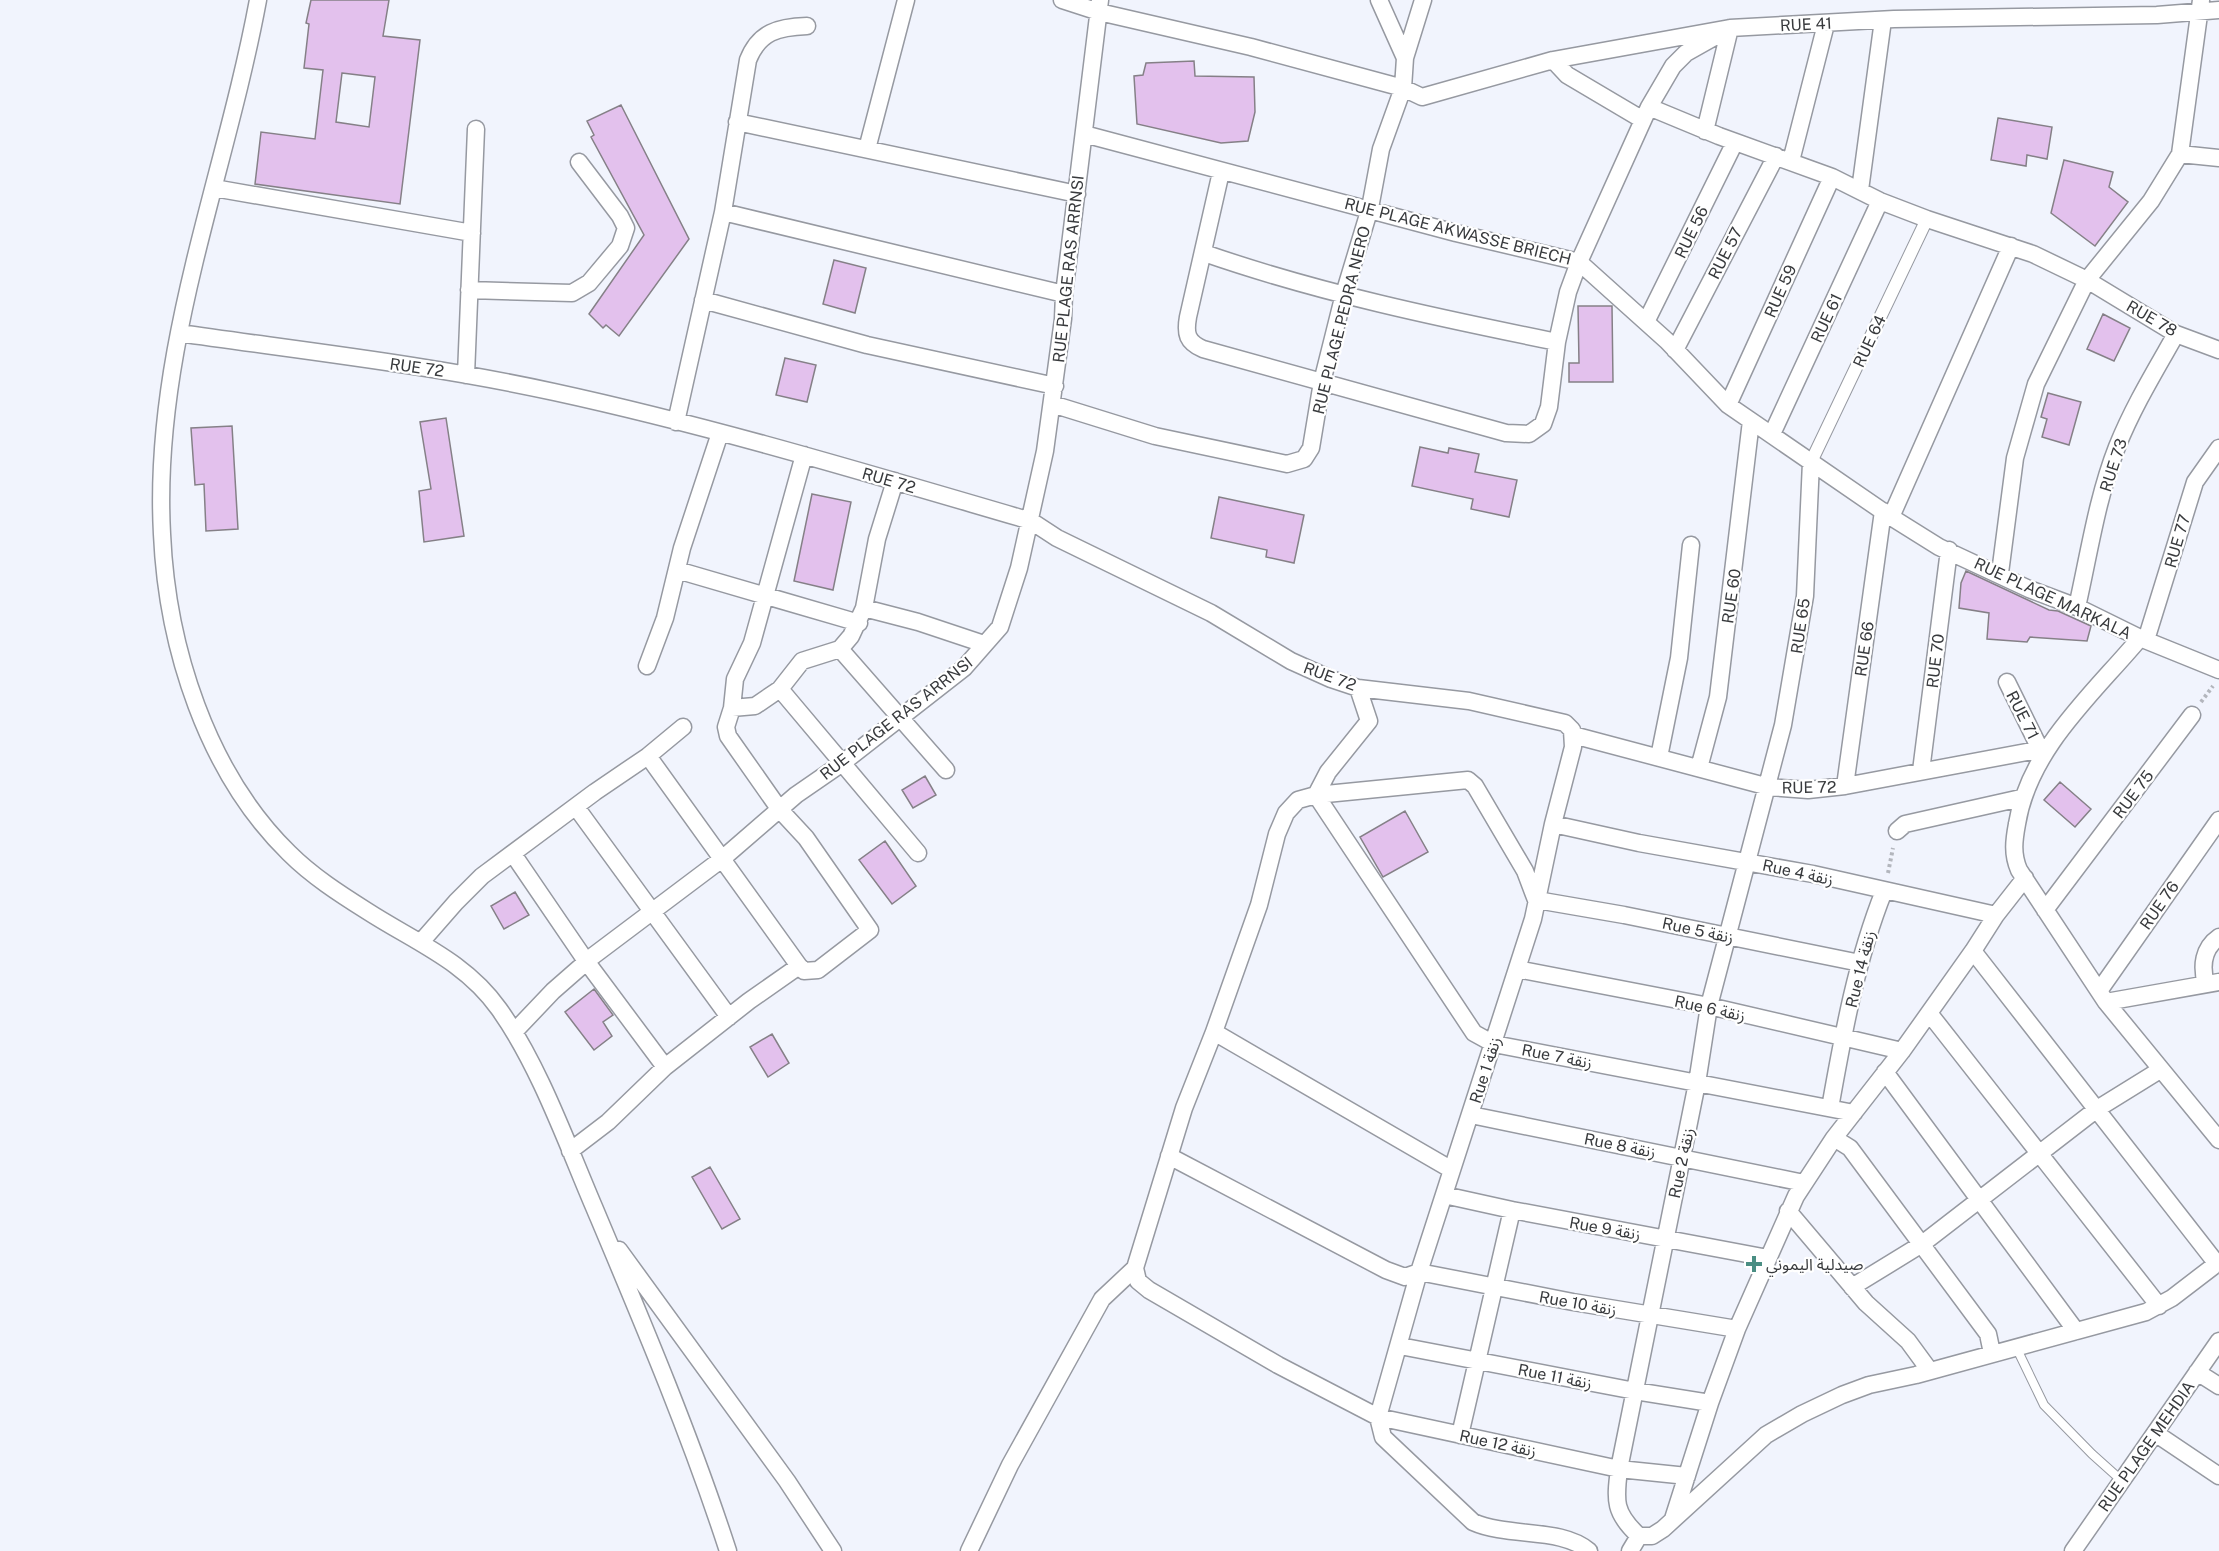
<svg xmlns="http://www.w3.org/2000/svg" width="2219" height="1551" viewBox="0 0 2219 1551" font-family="'Public Sans','Noto Sans Arabic',sans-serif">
  <rect width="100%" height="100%" fill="#f1f4fd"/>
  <path fill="#e3c1ed" stroke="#858087" stroke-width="1.5" fill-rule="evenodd" d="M311,0H389L383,36L420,40L400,204L255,184L261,132L315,139L323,70L304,68L309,24L306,23ZM342,73L375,77L369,127L336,122Z
    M1194,61L1195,76L1254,77L1255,112L1248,141L1221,143L1137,124L1134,76L1143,75L1146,63Z
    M621,105L689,239L619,336L606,325L603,328L589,314L644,235L591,137L594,135L587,121Z
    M1998,118L2052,127L2047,159L2027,155L2026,166L1991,160Z
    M2064,160L2113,172L2109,187L2128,202L2095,246L2051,213Z
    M834,260L866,268L855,313L823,304Z
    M1578,306H1612L1613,382H1569V363H1579Z
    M2103,314L2130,328L2114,361L2087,349Z
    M785,358L816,365L807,402L776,395Z
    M2048,393L2081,402L2069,445L2042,437L2047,419L2041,417Z
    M446,418L464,536L424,542L419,491L431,489L420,422Z
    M232,426L238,529L206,531L204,484L195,485L191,428Z
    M1420,447L1448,453L1449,448L1479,454L1475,472L1517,480L1509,517L1471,509L1473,499L1412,486Z
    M812,494L851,502L833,590L794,581Z
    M1219,497L1304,515L1294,563L1266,557L1267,550L1211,538Z
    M1966,571L2049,610L2058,611L2091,626L2087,641L2030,637L2027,642L1987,639L1989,613L1959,608L1961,583Z
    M925,776L936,795L913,808L902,790Z
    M2060,782L2091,809L2075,827L2044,800Z
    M1405,811L1428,852L1383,877L1360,837Z
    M885,841L916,886L892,904L859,860Z
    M515,892L529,915L504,929L491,906Z
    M594,989L613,1015L603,1022L612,1036L594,1050L565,1012Z
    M772,1034L789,1063L768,1077L750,1047Z
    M710,1167L740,1219L722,1229L692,1177Z"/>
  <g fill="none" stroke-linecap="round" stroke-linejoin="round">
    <defs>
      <path id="service" d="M2016,1347L2044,1405L2092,1454L2121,1480"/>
      <path id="pedestrian" d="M1811,462L1927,219"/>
      <path id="minor" d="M258,0C225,178 152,350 162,534C167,647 207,773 289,853C312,876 340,894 367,911C415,942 465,961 499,1009C539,1065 567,1144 594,1207C642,1321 690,1434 728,1551
        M1062,0L1099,12L1251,47L1403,88L1422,97L1553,60L1730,28L1894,19L2157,15L2219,10
        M1379,0L1405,58
        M1553,60L1567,75L1643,120
        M1649,107L1719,136L1832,177L1880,201L1927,219L2033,254L2087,280L2176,334L2219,350
        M737,122L1077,194
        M1705,131L1730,28
        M1084,134L1456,233L1579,262L1667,341L1728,405L1891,517L1939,547L2029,589L2077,607L2140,638L2219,670
        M867,149L906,0
        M2180,154L2219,158
        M1791,161L1826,24
        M1221,172L1188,317C1185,334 1187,342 1203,349L1506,433L1529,434L1543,424L1549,407L1557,342L1568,292L1579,262L1649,107L1673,66L1686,53L1718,35
        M214,188L472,233
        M1860,190L1883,20
        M723,212L1064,294
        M1204,253C1319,293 1439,318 1557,342
        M469,290L572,293L589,283L620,246L626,228L620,216L579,162
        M703,300L867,345L1055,386
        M1646,322L1735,142
        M179,333C304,351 431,365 554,392C715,427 873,475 1031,521L1057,538L1211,613L1291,661L1331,679L1358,688L1469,701L1565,723L1572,730L1573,747L1553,824L1533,919L1419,1272L1378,1417
        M1675,350L1776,156
        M466,375L476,129
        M1052,404L1155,436L1287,464L1304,459L1311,448L1322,382L1344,294L1370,208L1381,149L1403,88L1405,58L1423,0
        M1728,405L1832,177
        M676,422L723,212L748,60C759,32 778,27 807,26
        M1772,434L1880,201
        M1891,517L2011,246
        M677,570L859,623
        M2000,573L2015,458L2036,384L2087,280L2151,201L2180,154L2201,0
        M2077,607C2089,554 2097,498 2117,447C2133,407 2155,371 2176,334
        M864,608L918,622L984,644
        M2140,638C2093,694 2029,749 2017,824C2014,840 2012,854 2019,870L2106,1002L2219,1140
        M2146,640L2195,482L2219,448
        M840,649L946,770
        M647,666L665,618L682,548L720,433
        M2007,682L2040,749
        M1358,688L1369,721L1328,772L1316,795L1474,1033L1494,1044L1854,1113
        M780,689L918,853
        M732,708L735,679L752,643L804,455
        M1573,735L1769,787L1808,790L1845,786L2048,748
        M648,756L799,966
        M1659,757L1679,658L1691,545
        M1699,768L1718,697L1751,421
        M1921,771L1949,550
        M1845,786L1883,511
        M576,807L729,1017
        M1553,824L1639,843L1813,874L1996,915L2025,878
        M1897,831L1905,824L2021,798
        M513,854L586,961L665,1067
        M1537,900L1624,915L1860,963
        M2045,910L2192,715
        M421,942L456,902L482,876L595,792L648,756L683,727
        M1973,951L2217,1264
        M1517,969L1709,1006L1902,1051
        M2206,984C2201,966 2203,948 2219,937
        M2099,991L2219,820
        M2106,1002L2219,982
        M1929,1013L2159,1306
        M514,1032L553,991L593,956L722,859L796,795L841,764L964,668L1000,627L1019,568L1045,451L1063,319L1064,294L1100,0
        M1214,1032L1259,905L1277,834L1286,813L1298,800L1316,795L1468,780L1475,786L1525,871L1536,900
        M1885,1072L2076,1331
        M1830,1108C1843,1035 1856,961 1884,891
        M1471,1115L1804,1183
        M1834,1138L1850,1148L1988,1334L1992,1353
        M570,1151L608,1122L665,1067L749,1001L799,966L804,971L818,970L870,930L806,838L780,810L728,736L726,727L732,708L755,706L780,689L802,661L840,649L851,636L864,608L877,539L895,481
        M1169,1156L1386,1270L1405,1277L1419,1272L1573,1302L1737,1329
        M1452,1170L1214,1032L1184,1108L1135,1268L1138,1281L1149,1290L1278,1365L1378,1417L1619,1469L1687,1476
        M1444,1195L1512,1210L1768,1258
        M1788,1211L1866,1303L1908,1341L1930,1371
        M619,1250L787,1481L833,1551
        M1852,1287L1922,1244L2097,1109L2160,1070
        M1400,1346L1635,1391L1710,1403
        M2197,1372L2219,1386
        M1378,1417L1383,1437L1473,1522C1509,1538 1561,1527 1589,1551
        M2155,1433L2219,1476
        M1460,1435L1512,1210
        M1673,1519L1710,1403L1737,1329L1796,1196L1834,1138L1902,1051L1973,951L1996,915
        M1639,1536C1614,1513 1615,1501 1619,1469L1697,1083L1709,1006L1783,725L1805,596L1811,462
        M1639,1536H1652L1663,1529L1766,1435L1802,1414L1842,1395L1869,1385L1916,1375L2146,1312L2172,1298L2219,1262
        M969,1551L1010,1465L1102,1299L1135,1268
        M1630,1551L1639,1536
        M2073,1551L2219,1341"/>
    </defs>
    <use href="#service" stroke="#9699a1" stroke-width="10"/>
    <use href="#pedestrian" stroke="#9699a1" stroke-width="14"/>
    <use href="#minor" stroke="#9699a1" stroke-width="19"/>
    <path stroke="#b3b6bd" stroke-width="4" stroke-dasharray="3 3" stroke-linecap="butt" d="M2201,702L2213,686
      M1888,873L1893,848"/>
    <use href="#service" stroke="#fff" stroke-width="8"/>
    <use href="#pedestrian" stroke="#fff" stroke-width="12"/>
    <use href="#minor" stroke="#fff" stroke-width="16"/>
  </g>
  <path fill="#4a8e83" stroke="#fff" stroke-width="2" d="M1751 1255h6v6h6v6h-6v6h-6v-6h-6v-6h6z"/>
  <g text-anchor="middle" stroke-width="4.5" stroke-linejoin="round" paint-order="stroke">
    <g font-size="16" fill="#383a3d" stroke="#fff">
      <text transform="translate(1806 24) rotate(-3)" y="6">RUE 41</text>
      <text transform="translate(1458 231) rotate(14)" y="6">RUE PLAGE AKWASSE BRIECH</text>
      <text transform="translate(1691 232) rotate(-64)" y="6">RUE 56</text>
      <text transform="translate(1725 253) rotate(-63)" y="6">RUE 57</text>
      <text transform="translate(1068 269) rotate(-84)" y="6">RUE PLAGE RAS ARRNSI</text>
      <text transform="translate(1780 291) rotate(-66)" y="6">RUE 59</text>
      <text transform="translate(1826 318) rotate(-65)" y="6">RUE 61</text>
      <text transform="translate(2152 318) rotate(30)" y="6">RUE 78</text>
      <text transform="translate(1341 320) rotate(-76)" y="6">RUE PLAGE PEDRA NERO</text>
      <text transform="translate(1869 341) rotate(-65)" y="6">RUE 64</text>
      <text transform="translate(417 367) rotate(8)" y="6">RUE 72</text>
      <text transform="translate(2113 465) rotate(-72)" y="6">RUE 73</text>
      <text transform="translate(889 480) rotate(16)" y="6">RUE 72</text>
      <text transform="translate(2177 541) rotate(-74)" y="6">RUE 77</text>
      <text transform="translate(1731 596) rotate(-82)" y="6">RUE 60</text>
      <text transform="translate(2053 598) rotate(25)" y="6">RUE PLAGE MARKALA</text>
      <text transform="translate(1800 626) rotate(-82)" y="6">RUE 65</text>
      <text transform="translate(1864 649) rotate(-82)" y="6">RUE 66</text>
      <text transform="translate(1935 661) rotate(-83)" y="6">RUE 70</text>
      <text transform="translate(1330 676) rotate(20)" y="6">RUE 72</text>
      <text transform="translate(2023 715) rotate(63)" y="6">RUE 71</text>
      <text transform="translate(896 718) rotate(-38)" y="6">RUE PLAGE RAS ARRNSI</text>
      <text transform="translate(1809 787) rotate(-1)" y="6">RUE 72</text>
      <text transform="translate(2133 794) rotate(-53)" y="6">RUE 75</text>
      <text transform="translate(1798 872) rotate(12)" y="6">Rue 4 زنقة</text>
      <text transform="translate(2159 905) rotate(-55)" y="6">RUE 76</text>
      <text transform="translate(1698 930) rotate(12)" y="6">Rue 5 زنقة</text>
      <text transform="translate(1860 969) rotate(-76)" y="6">Rue 14 زنقة</text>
      <text transform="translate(1710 1008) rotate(12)" y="6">Rue 6 زنقة</text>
      <text transform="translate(1557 1056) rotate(11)" y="6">Rue 7 زنقة</text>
      <text transform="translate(1485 1070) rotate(-72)" y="6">Rue 1 زنقة</text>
      <text transform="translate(1620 1145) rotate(11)" y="6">Rue 8 زنقة</text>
      <text transform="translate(1681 1163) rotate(-78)" y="6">Rue 2 زنقة</text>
      <text transform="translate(1605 1228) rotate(10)" y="6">Rue 9 زنقة</text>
      <text transform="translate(1578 1303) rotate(10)" y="6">Rue 10 زنقة</text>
      <text transform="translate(1555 1376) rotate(11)" y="6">Rue 11 زنقة</text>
      <text transform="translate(1498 1443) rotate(12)" y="6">Rue 12 زنقة</text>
      <text transform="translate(2146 1446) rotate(-55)" y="6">RUE PLAGE MEHDIA</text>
    </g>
    <g font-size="16" fill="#383a3d" stroke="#fff" text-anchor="start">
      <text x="1766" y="1270">صيدلية اليموني</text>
    </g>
  </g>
</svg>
